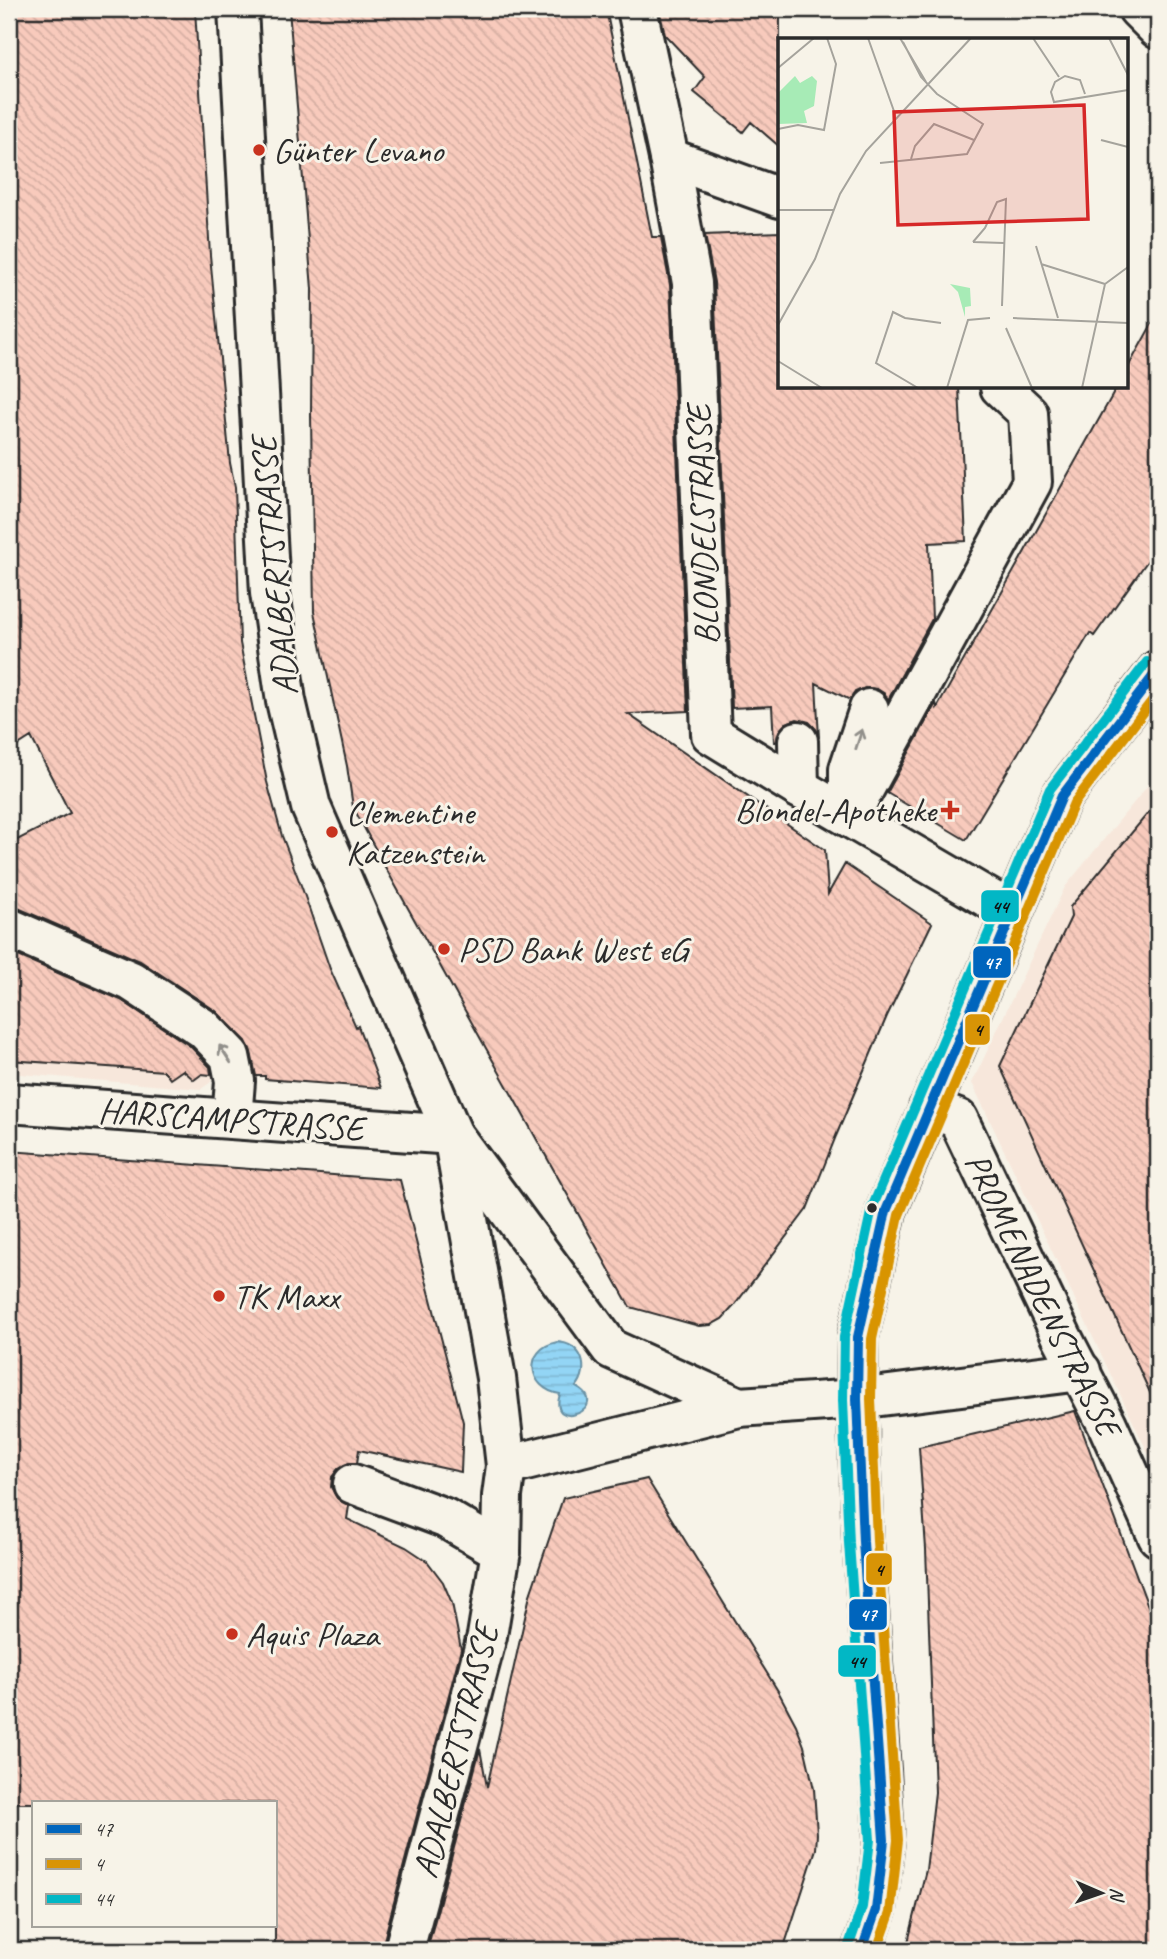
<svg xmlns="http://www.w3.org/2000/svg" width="1167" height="1959" viewBox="0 0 1167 1959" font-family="Caveat,sans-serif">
  <defs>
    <pattern id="water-rules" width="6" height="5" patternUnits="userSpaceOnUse" patternTransform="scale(1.75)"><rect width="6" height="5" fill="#93d5f5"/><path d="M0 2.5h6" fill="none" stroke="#7fb7d2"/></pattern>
    <pattern id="building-back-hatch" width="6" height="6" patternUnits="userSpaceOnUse" patternTransform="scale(1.75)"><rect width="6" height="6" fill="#f8cabc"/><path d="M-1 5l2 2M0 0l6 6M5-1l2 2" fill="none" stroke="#d5aea2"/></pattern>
  </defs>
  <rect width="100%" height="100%" fill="#f7f3e8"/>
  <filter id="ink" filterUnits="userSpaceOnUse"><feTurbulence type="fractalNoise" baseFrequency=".0143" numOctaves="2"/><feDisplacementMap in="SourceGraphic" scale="14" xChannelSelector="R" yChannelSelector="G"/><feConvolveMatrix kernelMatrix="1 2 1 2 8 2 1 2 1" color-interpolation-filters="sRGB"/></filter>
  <g filter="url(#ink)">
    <path fill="#f7e7db" d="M1158,773V1474L972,1083L1065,887Z
      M9,940L114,984L209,1051L212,1071L211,1082L201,1089L9,1073Z"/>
    <path fill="url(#water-rules)" stroke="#6991a4" stroke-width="2" d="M557,1342C582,1343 591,1369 576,1387C615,1407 547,1435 560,1394C527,1389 523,1349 557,1342Z"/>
    <path fill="url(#building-back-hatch)" stroke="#2b2b2b" stroke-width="2" d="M9,9H195L210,255L230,463L235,487L240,643L267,782L282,836L302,888L330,969L356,1027L358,1026L381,1088L265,1079V1076H256L251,1052L246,1041L216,1011L140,961L18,908L9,907V844L70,813L31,737L9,751Z
      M289,9H606L652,237H661L670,285L688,711L628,714L825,850L828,894L845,864L932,923L887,1016L836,1136L807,1209L734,1306L722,1319L711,1325L699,1326L630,1307L384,865L353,807L347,766L314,612L311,416L312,289Z
      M659,9H780V147L751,122L743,132L694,92L705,77L665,35Z
      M780,232V387H959L966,541L929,543L932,619L888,700L885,694L877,689L865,688L855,692L850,700L816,683L819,738L816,729L809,722L797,719L786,723L779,731L776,742H774L772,706L732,708L714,282L705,235Z
      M1158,313V546L1094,636L1090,633L966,840L887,793L936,703L937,708L1117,387H1127V369Z
      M1158,801V1410L1000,1066L1071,917L1070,907Z
      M9,952L121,1000L190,1046L210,1067L211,1075L202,1074L194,1080L183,1070L170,1079L164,1071L9,1060Z
      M9,1151L400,1180L463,1422L461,1472L359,1450L357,1463H349L339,1468L332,1477L331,1487L337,1498L349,1506L347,1519L406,1547L427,1561L443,1582L452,1603L461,1649L383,1944V1950H275V1803H9Z
      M1075,1411L1158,1633V1950H906L926,1870L935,1792L926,1549L919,1447Z
      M647,1479L778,1691L796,1725L804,1746L814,1789L817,1834L816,1849L783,1950H427L480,1749L487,1787L530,1595L563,1498Z"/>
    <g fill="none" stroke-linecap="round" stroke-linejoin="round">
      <defs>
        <g id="minor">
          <path d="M238,9L270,593L286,701L311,807L453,1135L496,1378L506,1466L502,1496L501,1551L487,1636L404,1950"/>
          <path d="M637,9L669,158L692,283L711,734L799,788L1012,912"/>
          <path d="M1138,9L1158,29"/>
          <path d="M669,158L780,198"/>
          <path d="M798,741L799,788"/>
          <path d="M849,801V769L869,709"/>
          <path d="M849,817L1032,482L1028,413L1000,387"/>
          <path d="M9,928L131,981L204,1029L230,1056L235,1081L232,1119"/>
          <path d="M9,1103L453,1135L611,1349L739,1407"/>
          <path id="s1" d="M929,1108L958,1119L1062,1337L1107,1424L1158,1537"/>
          <path d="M506,1466L739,1407L857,1399L1081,1371"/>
          <path d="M353,1484L445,1518L501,1551"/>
          <path d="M862,1950L876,1910L884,1840L880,1770L863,1542L857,1399L858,1337L886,1211L1062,796L1158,670"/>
        </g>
      </defs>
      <use href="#minor" stroke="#2b2b2b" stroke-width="44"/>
      <use href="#minor" stroke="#f7f3e8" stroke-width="38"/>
      <defs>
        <path id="bus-1" d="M862,1950L876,1910L884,1840L863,1542L857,1399L858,1337L886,1211L1062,796L1158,670"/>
        <path id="bus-2" d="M877,1950L890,1913L898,1840L877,1541L871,1399L872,1339L899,1215L1074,803L1158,693"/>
        <path id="bus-3" d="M849,1945L862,1907L870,1840L849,1543L843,1400L844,1337L872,1208L1050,789L1147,662"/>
      </defs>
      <use href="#bus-1" stroke="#f7f3e8" stroke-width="16"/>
      <use href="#bus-2" stroke="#f7f3e8" stroke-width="16"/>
      <use href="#bus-3" stroke="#f7f3e8" stroke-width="16"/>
      <use href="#bus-1" stroke="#0065bd" stroke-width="10"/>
      <use href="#bus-2" stroke="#d89406" stroke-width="10"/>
      <use href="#bus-3" stroke="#02b7c5" stroke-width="10"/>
    </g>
    <defs><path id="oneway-shaft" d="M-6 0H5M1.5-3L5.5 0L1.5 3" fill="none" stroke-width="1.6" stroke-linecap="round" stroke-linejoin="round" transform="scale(1.75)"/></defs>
    <g stroke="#918f8a">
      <use href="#oneway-shaft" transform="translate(859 739) rotate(-72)"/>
      <use href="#oneway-shaft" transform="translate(225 1054) rotate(-123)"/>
    </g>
  </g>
  <g fill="#c8321e" stroke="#f7f3e8" stroke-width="2.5">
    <circle cx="259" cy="150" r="7"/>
    <path d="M946.5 799.5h7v7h7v7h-7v7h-7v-7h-7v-7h7z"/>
    <circle cx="332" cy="832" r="7"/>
    <circle cx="444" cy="949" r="7"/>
    <circle cx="219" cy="1296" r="7"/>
    <circle cx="232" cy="1634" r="7"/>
  </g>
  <circle fill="#2b2b2b" stroke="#f7f3e8" stroke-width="2.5" cx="872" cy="1208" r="6"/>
  <g text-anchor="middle" stroke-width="6" stroke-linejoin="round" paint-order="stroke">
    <g font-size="35" fill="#2b2b2b" stroke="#f7f3e8" text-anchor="start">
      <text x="273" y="162">Günter Levano</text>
      <text x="936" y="822" text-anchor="end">Blondel-Apotheke</text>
      <text x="346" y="824">Clementine<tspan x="346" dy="40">Katzenstein</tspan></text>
      <text x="458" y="961">PSD Bank West eG</text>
      <text x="233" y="1308">TK Maxx</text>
      <text x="246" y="1646">Aquis Plaza</text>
    </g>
    <g font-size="35" fill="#2b2b2b" stroke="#f7f3e8">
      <text transform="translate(702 525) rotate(-92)" y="12">BLONDELSTRASSE</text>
      <text transform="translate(274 566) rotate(-95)" y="12">ADALBERTSTRASSE</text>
      <text transform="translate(231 1119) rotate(4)" y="12">HARSCAMPSTRASSE</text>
      <text dy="12" stroke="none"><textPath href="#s1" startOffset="226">PROMENADENSTRASSE</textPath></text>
      <text transform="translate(455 1751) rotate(-76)" y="12">ADALBERTSTRASSE</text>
    </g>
  </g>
  <g transform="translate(778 38)">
    <rect width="350" height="350" fill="#f7f3e8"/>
    <path d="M17,38L22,45L34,38L39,43L36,68L26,73L29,85L0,86V55ZM172,246L192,250L193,268L187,269V279L180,254Z" fill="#a7ebb6"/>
    <path fill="none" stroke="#a5a39c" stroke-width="2" d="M90,0L117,76M122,0L148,44M255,0L281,39M331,0L350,37M0,30L36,0M307,56L302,42L287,38L277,44L273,54L276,64L350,52M0,91L20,87L46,92L58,26L49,0M323,102L350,109M133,121L137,108L156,86L196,102M102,125L189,116L205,86L159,56L143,39L125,4M0,172H55M195,204L207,190L219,164L228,161L224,268M195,204L226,205M258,208L280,280M263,226L327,246M235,280L350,285M0,287L37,221L62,156L88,113L193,0M228,290L254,350M0,323L44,350M140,350L98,325L115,274L127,280L163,285M169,350L190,282L212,280M304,350L327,246L350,229"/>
    <path fill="#d62828" fill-opacity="0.15" stroke="#d62828" stroke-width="3.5" d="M306,67L310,181L120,187L116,74Z"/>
    <rect width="350" height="350" fill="none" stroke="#2b2b2b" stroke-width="3.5"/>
  </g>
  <g stroke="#f7f3e8" stroke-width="2.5">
    <rect x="980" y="889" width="40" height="34" rx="7" fill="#02b7c5"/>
    <rect x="972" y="945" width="40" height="34" rx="7" fill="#0065bd"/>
    <rect x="964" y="1013" width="27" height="33" rx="7" fill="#d89406"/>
    <rect x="865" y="1552" width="28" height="34" rx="7" fill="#d89406"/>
    <rect x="848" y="1598" width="40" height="33" rx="7" fill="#0065bd"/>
    <rect x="837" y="1644" width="40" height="34" rx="7" fill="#02b7c5"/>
  </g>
  <g font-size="19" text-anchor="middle" font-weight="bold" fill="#fff">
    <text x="992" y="969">47</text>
    <text x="868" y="1621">47</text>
  </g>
  <g font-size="19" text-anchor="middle" font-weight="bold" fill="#111">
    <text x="1000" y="913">44</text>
    <text x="978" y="1036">4</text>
    <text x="879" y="1576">4</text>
    <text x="857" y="1668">44</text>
  </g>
  <rect width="1167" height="1959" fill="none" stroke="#f7f3e8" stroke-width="35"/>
  <rect x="18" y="18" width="1132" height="1924" fill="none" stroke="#2b2b2b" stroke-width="2.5" filter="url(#ink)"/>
  <rect x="32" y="1801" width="245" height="126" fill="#f7f3e8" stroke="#a5a39c" stroke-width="2"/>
  <rect x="46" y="1824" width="35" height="10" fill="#0065bd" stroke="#a5a39c" stroke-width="2"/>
  <text x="94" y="1836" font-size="21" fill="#2b2b2b">47</text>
  <rect x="46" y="1859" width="35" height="10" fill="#d89406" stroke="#a5a39c" stroke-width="2"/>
  <text x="94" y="1871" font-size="21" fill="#2b2b2b">4</text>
  <rect x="46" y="1894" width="35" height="10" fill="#02b7c5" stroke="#a5a39c" stroke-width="2"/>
  <text x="94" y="1906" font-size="21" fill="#2b2b2b">44</text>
  <g transform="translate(1101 1893) rotate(92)" stroke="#f7f3e8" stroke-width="5" paint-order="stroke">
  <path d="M0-5L12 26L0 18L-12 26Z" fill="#2b2b2b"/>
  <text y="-10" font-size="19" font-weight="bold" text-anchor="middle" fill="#2b2b2b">N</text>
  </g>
</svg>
